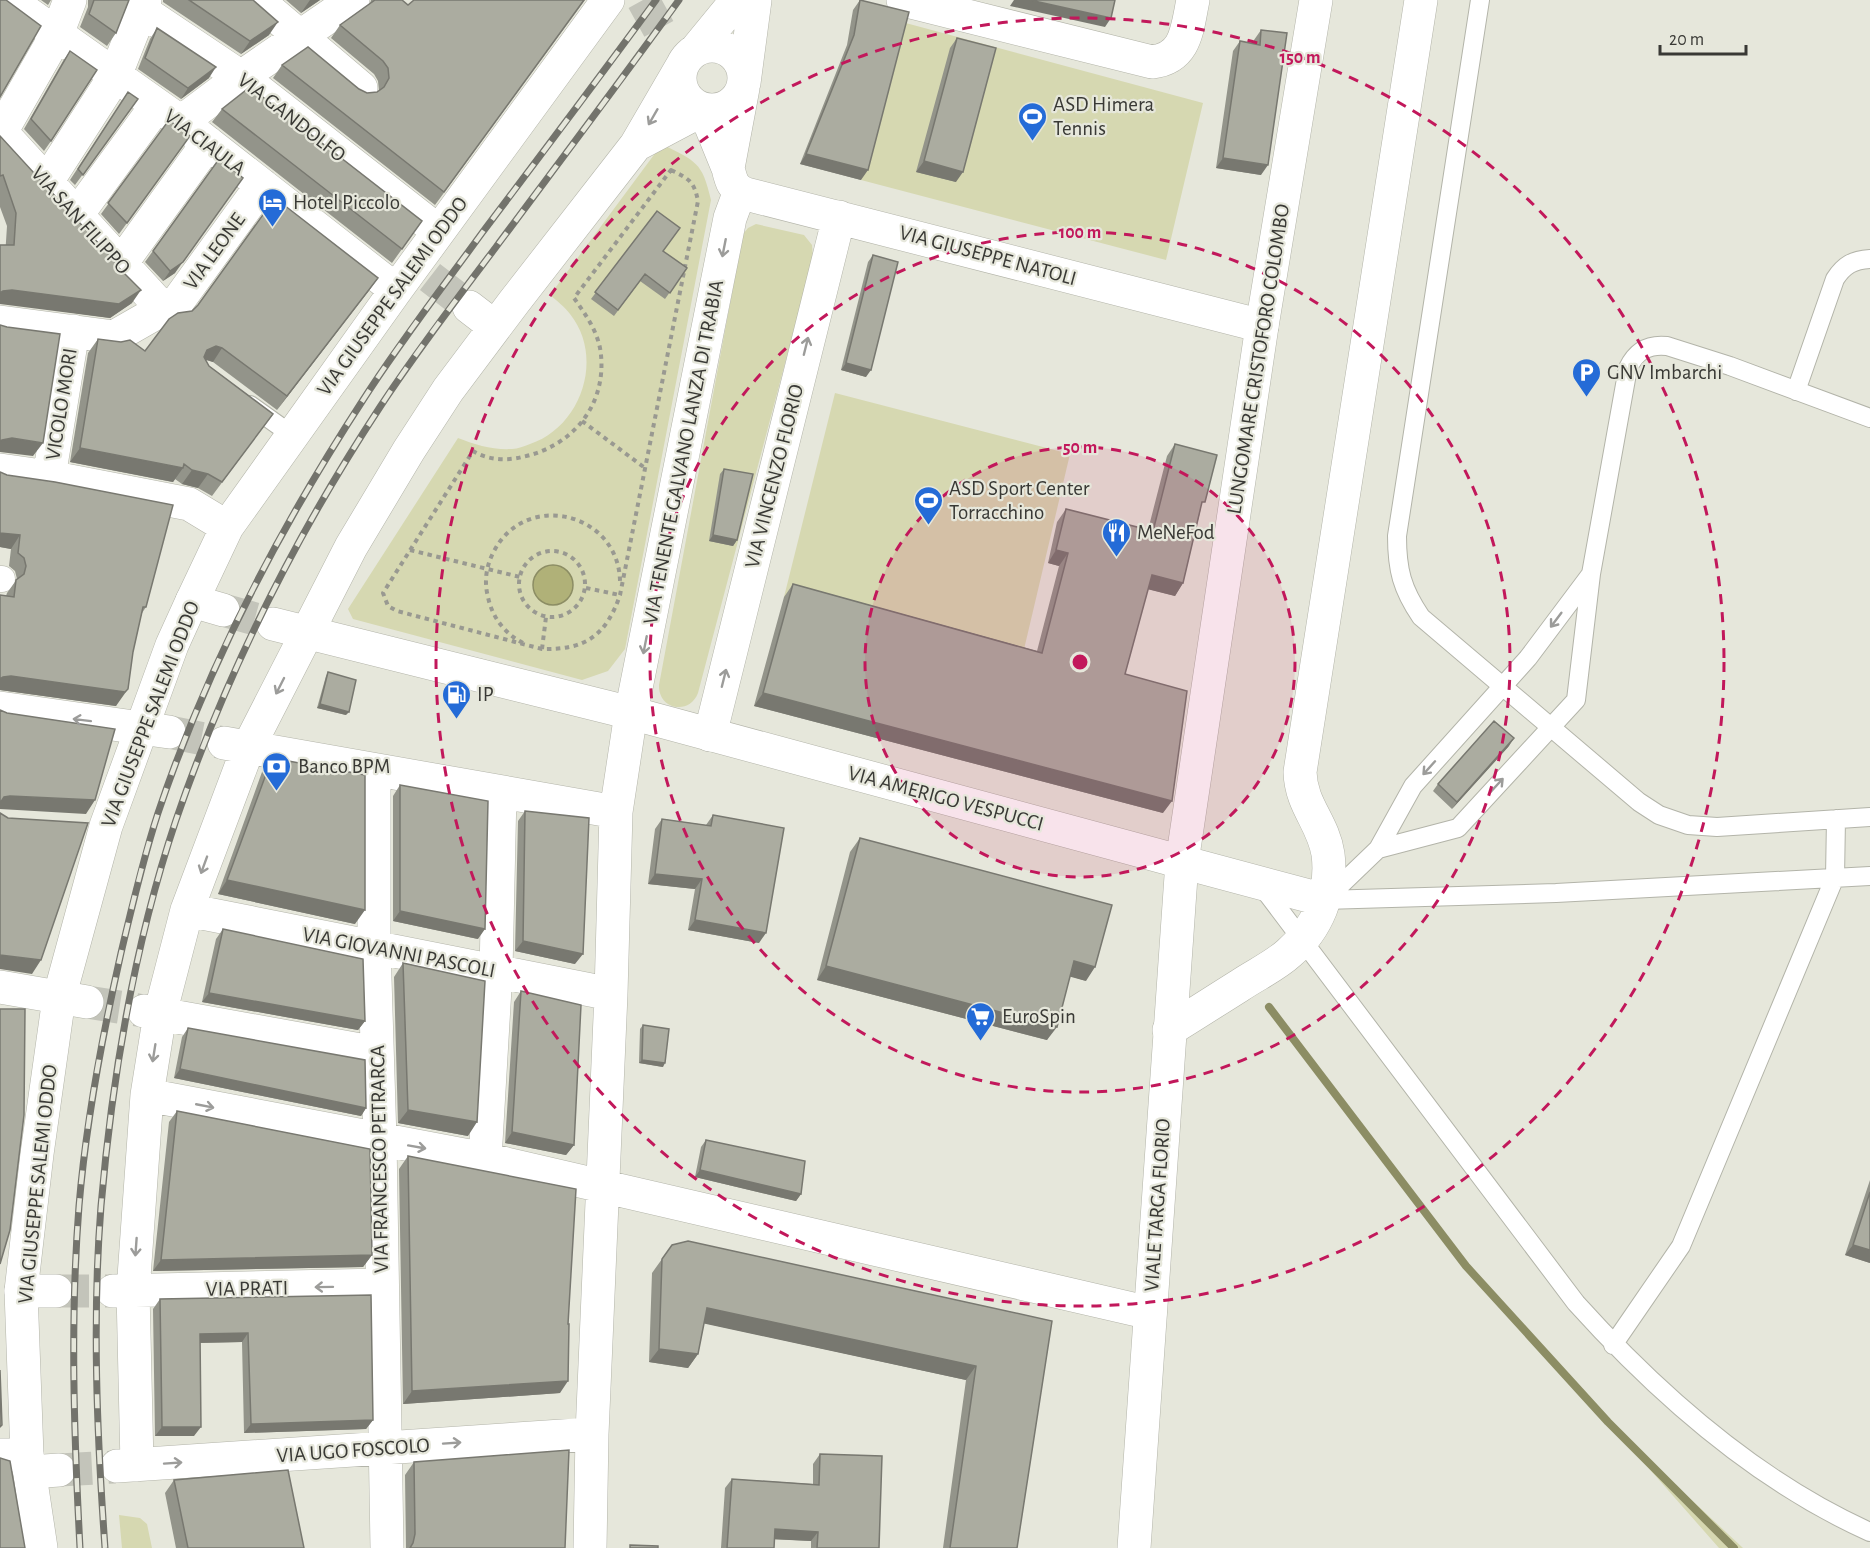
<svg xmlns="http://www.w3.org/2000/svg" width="1870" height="1548" viewBox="0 0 1870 1548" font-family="'Alegreya Sans',sans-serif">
  <rect width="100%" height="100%" fill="#e6e7db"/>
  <path fill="#d6d8b1" d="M902,22L1203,103L1166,260L861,180Z
    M662,144C696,162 702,161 711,200L625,649L608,671L582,680L353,619L348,609L458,438C476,445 492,450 512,449C518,449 524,446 530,444C581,427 605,358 570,314C565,307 557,301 550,295Z
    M756,224L804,235L812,245L813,257L698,693C689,716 658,709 659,685L743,234L748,228Z
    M835,393L1070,454L1021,662L784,597Z
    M1608,1422L1743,1548H1719Z
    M119,1515L140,1518L147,1524L152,1548H122Z"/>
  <path fill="#b0b178" stroke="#8c8d64" stroke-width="1.5" d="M533 585a20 20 0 1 1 40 0a20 20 0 1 1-40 0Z"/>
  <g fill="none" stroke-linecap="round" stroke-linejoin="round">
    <path stroke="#8c8d64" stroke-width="8" d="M1269,1007L1466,1266L1608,1422L1734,1548"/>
    <path stroke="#c3c4ba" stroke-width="33" stroke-dasharray="33 16" stroke-linecap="butt" d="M643,0L666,42
      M430,277L469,307
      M169,732L224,743
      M87,1002L144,1011
      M56,1291H113
      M59,1470L115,1467"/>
    <path stroke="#c3c4ba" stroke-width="33" stroke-dasharray="33 16" stroke-linecap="butt" d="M223,610L273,624"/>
    <defs>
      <path id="service" d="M1480,0L1397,536C1397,570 1402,589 1421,617L1639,802L1659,815L1688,825L1717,827L1870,817
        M1796,391L1835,279C1844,265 1853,260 1870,259
        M250,405L292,435
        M1591,574L1528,658L1413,786L1378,849L1458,828L1576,700L1591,574L1628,368C1636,351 1648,344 1667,346L1730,366L1870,418
        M1260,884L1576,1303C1658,1394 1758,1482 1870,1532
        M1328,897L1378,849
        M1324,900L1556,893L1870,876
        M1613,1345L1681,1246L1835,877L1836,819"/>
      <path id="pedestrian" d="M0,579H2"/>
      <path id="minor" d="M9,0L181,122L396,290
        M257,0L361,88
        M903,0L1152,62C1187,58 1187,28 1193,0
        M141,10L241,77L438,231
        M680 78a32 32 0 1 1 64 0a32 32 0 1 1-64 0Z
        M696,50L737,0
        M682,66L636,145L704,109L728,168L743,88
        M744,83L755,0
        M181,122L241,77L353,0
        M0,131L163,309
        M1,132L57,34L70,0
        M728,168C731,181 733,189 746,194L1262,326
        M46,183L115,76L145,0
        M76,216L157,105
        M120,265L208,143
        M469,307L495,327
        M0,322L114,337L163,309L173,308L262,185
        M0,470L49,477L189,504L227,527
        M49,477L73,331
        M192,601L227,527L396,290L608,0
        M0,708L169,732
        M710,735L839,217
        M224,743L616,812
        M374,771V946L380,1140L387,1548
        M1182,862L1324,900
        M187,910L611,994
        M0,987L87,1002
        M144,1011L377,1053
        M1169,1030C1192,1016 1215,1001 1239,986C1255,975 1275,966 1289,953C1317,929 1333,892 1328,854C1323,822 1301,806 1300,772L1421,0
        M147,1095L485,1159L1150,1313
        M485,1159L496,971L500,793
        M21,1291H56
        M113,1291L382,1285
        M0,1455H27
        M137,1465L133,1291L147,1095L160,1014L187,910L248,748L351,547L409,450L448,390L514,302L636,145
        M117,1466L592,1434
        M30,1472L59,1470
        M590,1548L592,1434L611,994L616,812L631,713L730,218L740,191"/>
      <path id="tertiary" d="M273,624L631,713L1182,862
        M41,1548L27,1455L21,1291L37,1154L59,998L106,826L172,645L192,601L223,610
        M1134,1548L1182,862L1262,326L1316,0"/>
    </defs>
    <use href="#service" stroke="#b3b4a9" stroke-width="20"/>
    <use href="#pedestrian" stroke="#b3b4a9" stroke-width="27"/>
    <use href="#minor" stroke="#b3b4a9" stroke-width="34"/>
    <use href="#tertiary" stroke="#b3b4a9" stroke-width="34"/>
    <path stroke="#999991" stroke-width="4" stroke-dasharray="4.5 4.5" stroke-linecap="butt" d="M671,170C689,179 694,181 698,201L620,595C606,636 585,650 542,649L397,611L388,606L383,593L473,451C487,460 507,461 522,457C571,447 606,407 601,355C599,333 586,315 574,298Z
      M582,421L645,468
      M410,550L520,577
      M519 584a33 33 0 1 1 66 0a33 33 0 1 1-66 0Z
      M586,588L620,595
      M523,643C505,634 492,617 488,597C484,582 486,567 493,553C525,488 622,513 620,585
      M542,649L546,617"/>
    <use href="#service" stroke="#fff" stroke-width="18"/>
    <use href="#pedestrian" stroke="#fff" stroke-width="26"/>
    <use href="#minor" stroke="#fff" stroke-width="33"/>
    <use href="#tertiary" stroke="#fff" stroke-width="33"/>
    <defs>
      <path id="rail" d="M80,1548C74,1435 70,1320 79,1206C86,1121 102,1037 121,953C132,906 143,859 158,813C207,667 279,529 363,400C400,342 442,288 482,233C540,156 599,78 656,0
        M105,1548C97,1435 92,1319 101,1206C112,1078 135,942 176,820C226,674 296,535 380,407C416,352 456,300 496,247C557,165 619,83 679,0"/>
    </defs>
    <use href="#rail" stroke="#73736c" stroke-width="7"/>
    <use href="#rail" stroke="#e6e7db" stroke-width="4.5" stroke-dasharray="14" stroke-linecap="butt"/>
  </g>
  <path fill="#93948a" d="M41,0H51L48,5Z
    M88,0H129L116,33L107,46L80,27L88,7Z
    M163,0H253L269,35L241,54L163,2Z
    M286,0H320L301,13Z
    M371,0H402L408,5L585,0L435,205L273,78L282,65L359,89L367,93L377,92L379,91L378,81L374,74L331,38L340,25L370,4Z
    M860,0L861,180L800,164L847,45L853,10Z
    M157,28L209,78L181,99L138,69L150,39Z
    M1261,30V175L1216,168L1233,51L1240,41L1254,44V40Z
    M957,38L956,182L916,172L950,48Z
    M70,51L51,141L44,151L24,129L63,61Z
    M128,92L138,99L75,185L70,180Z
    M222,109L422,221L392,263L212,122Z
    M169,120L190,136L119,234L101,214Z
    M0,136L132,303L110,318L2,303L7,226L0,207Z
    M219,159L175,273L163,281L145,262Z
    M657,211L663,251L687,268L665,299L640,281L614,316L591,299Z
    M873,255L866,377L841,370L868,262Z
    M378,278L277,410L213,362L206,360L209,366L273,414L212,496L198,488L182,484L175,479L173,482L70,462L88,353L98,339L145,351Z
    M1175,444L1201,508L1183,583L1175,596L1148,589L1125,674L1163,813L754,706L784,597L793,584L1037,651L1059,566L1048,563L1057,522L1066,509L1148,530L1167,456Z
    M724,469L737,540L733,546L709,541L720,474Z
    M0,472L146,607L142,613L116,706L0,690V595L6,596L7,593L17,579L15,571L9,566L11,549L0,547Z
    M328,672L346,715L317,708L326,676Z
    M1509,746L1452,809L1433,791L1438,784Z
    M272,758L355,924L218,894L262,772Z
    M400,785L478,939L393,921V796Z
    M525,811L575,964L515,951L518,821Z
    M713,815L759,943L688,930L695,889L648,884L655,829L662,819L706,825Z
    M860,838L1086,981L1070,976L1047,1040L817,980L850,852Z
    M223,929L365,1021L358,1030L202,1002L216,939Z
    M403,963L468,1136L398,1123L394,977Z
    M521,991L574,1145L566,1155L505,1143L514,1002Z
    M643,1025L663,1067L639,1063L640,1029Z
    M188,1028L366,1108L361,1116L174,1078L182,1037Z
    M177,1111L372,1255L363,1267L153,1271L169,1122Z
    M706,1140L801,1194L796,1201L695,1177L701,1147Z
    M408,1156L568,1324L560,1393L403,1404L399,1169Z
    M1870,1180V1263L1845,1255Z
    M672,1245L1052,1321L1017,1548H943L966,1380L704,1323L698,1354L688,1368L649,1362L652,1273Z
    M371,1295L373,1420L366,1429L244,1433L242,1342L200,1343L194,1436H155L153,1309L160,1299Z
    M820,1454L879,1548H811V1541L774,1539V1548H721L725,1488L732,1479L813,1484V1464Z
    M414,1462L565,1548H406L405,1475Z
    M174,1480L304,1548H176L165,1493Z"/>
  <path fill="#787870" d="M310,0H320L301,13Z
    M1014,0H1030L1111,18L1105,27L1010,6Z
    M278,22L269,35L241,54L250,41Z
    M216,67L209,78L181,99L188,88Z
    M806,154L868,170L861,180L800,164Z
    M1223,158L1268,165L1261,175L1216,168Z
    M924,161L963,172L956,182L916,172Z
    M243,178L175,273L163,281L170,271Z
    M378,278L368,292L277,410L287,396Z
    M12,290H141L132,303L110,318L0,304V293L3,291Z
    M216,346L222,348L213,362L207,360L197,364L207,350Z
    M846,363L871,370L866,377L841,370Z
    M12,438L43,443L33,456L0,452V441L2,440Z
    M80,448L183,468L173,482L70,462Z
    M192,470L208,474L198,488L182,484Z
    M0,533L20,535L11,549L0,547Z
    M713,535L737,540L733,546L709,541Z
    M1056,550L1068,553L1059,566L1048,563Z
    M1152,575L1183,583L1175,596L1143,588Z
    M11,676L128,689L116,706L0,690V679L3,677Z
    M763,693L1172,801L1163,813L754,706Z
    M320,704L349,712L346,715L317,708Z
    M1514,738L1509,746L1452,809L1457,802Z
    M10,796L95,800L86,814L0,809V802L4,797Z
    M655,874L702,879L695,889L648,884Z
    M227,880L365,910L355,924L218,894Z
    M400,911L485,929L478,939L393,921Z
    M695,920L766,933L759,943L688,930Z
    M523,941L583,954L575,964L515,951Z
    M0,955L41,960L32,974L0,969Z
    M1074,961L1095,967L1086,981L1064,975Z
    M826,966L1057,1027L1047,1040L817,980Z
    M209,993L365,1021L358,1030L202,1002Z
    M642,1060L665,1063L663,1067L639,1063Z
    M180,1069L366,1108L361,1116L174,1078Z
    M408,1110L477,1122L468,1136L398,1123Z
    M512,1132L574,1145L566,1155L505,1143Z
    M700,1170L801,1194L796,1201L695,1177Z
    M1853,1245L1870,1250V1263L1845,1255Z
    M372,1255L363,1267L153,1271L161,1260Z
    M707,1308L976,1366L966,1380L697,1322Z
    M248,1333L242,1342L194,1343L200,1334Z
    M659,1349L698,1354L688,1368L649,1362Z
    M568,1381L560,1393L403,1404L412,1391Z
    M373,1420L366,1429L244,1433L251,1424Z
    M162,1427H201L194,1436H155Z
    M775,1529L818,1532L811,1541L768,1539Z"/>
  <path fill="#abaca0" stroke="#787870" stroke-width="1.5" d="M0,0H6L41,26L0,97Z
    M94,0H129L116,33L89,14Z
    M189,0H253L278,22L250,41Z
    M375,0H402L408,5L414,0H584L444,192L282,65L308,47L359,89L367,93L377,92L384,87L389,78L388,68L383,61L340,25Z
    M860,0L909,12L868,170L806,154L854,35Z
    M1030,0H1115L1111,18Z
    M157,28L216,67L188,88L145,58Z
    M1261,30L1287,33L1268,165L1223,158L1240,41L1260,45Z
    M957,38L996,48L963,172L924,161Z
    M70,51L97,70L51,141L31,119Z
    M250,87L422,221L402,249L222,109Z
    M128,92L138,99L83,175L78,169Z
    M169,120L190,136L127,223L108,203Z
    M0,136L112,258L118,267L141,290L119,304L12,290L3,291L0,293V245H14L16,213L3,175L0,176Z
    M219,159L243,178L183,262L170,271L153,251Z
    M275,198L378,278L287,396L222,348L216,346L207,350L204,357L209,366L273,414L222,482L208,474L192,470L184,464L183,468L80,448L98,339L121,342L130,340L145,351L169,319L178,313L192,311L198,305Z
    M657,211L680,228L663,251L687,268L670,293L645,274L618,310L595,292Z
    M873,255L898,262L871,370L846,363Z
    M0,325L7,327L60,334L43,443L12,438L2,440L0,441Z
    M1175,444L1217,455L1205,502H1202L1183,583L1152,575L1125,674L1187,691L1172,801L763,693L793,584L1042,653L1068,553L1056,550L1066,509L1153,531Z
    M724,469L753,474L737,540L713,535Z
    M0,472L7,475L55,482L173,505L146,607H143L133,652L128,689L125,692L11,676L3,677L0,679V595L14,597L16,580L24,574L26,566L24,558L18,553L20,535L0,533Z
    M328,672L356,680L349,712L320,704Z
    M0,710L7,713L115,729L95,800L10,796L4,797L0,803Z
    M1494,721L1514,738L1457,802L1438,784Z
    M272,758L365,775V910L227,880Z
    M400,785L488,801L485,929L400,911Z
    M525,811L589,818L583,954L523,941Z
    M0,813L8,818L88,823L41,960L0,955Z
    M713,815L784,828L766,933L695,920L702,879L655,874L662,819L711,826Z
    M860,838L1112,905L1095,967L1074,961L1057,1027L826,966Z
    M223,929L363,959L365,1021L209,993Z
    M403,963L485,981L477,1122L408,1110Z
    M521,991L581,1005L574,1145L512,1132Z
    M0,1009H25L24,1115L10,1230L0,1264Z
    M643,1025L669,1029L665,1063L642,1060Z
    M188,1028L365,1060L366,1108L180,1069Z
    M177,1111L370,1149L372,1255L161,1260Z
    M706,1140L805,1161L801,1194L700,1170Z
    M408,1156L576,1189L568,1324H569L568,1381L412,1391Z
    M1870,1192V1250L1853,1245Z
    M688,1241L1052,1321L1017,1548H950L976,1366L707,1308L698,1354L659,1349L662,1259L672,1245Z
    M371,1295L373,1420L251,1424L248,1333L200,1334L201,1427H162L160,1299Z
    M0,1370L2,1425L0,1427Z
    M569,1450L565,1548H410L413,1543L415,1534L414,1462Z
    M820,1454L882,1456L879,1548H817L818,1532L775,1529L774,1548H727L732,1479L819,1485Z
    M0,1458L10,1461L25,1548H0Z
    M288,1470L304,1548H188L174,1480Z
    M630,1545L658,1546V1548H630Z"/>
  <defs><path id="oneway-shaft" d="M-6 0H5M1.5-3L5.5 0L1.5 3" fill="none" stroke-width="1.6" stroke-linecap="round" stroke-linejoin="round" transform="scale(1.5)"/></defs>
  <g stroke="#9c9c9a">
    <use href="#oneway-shaft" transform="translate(653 117) rotate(120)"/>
    <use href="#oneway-shaft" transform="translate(724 248) rotate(101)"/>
    <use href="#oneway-shaft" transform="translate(806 346) rotate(-76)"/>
    <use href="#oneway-shaft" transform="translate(1556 620) rotate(127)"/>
    <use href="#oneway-shaft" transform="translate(645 645) rotate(101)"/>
    <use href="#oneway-shaft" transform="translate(724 678) rotate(-76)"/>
    <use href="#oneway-shaft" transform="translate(280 686) rotate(117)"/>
    <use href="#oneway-shaft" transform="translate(82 720) rotate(-173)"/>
    <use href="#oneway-shaft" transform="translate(1429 768) rotate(132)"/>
    <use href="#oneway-shaft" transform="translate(1497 785) rotate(-47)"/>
    <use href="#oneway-shaft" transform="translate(204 865) rotate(110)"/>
    <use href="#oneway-shaft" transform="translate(154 1053) rotate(99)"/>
    <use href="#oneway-shaft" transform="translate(205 1106) rotate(11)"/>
    <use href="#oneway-shaft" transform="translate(417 1147) rotate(10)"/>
    <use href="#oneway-shaft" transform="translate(136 1247) rotate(94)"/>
    <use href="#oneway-shaft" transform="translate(324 1287) rotate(179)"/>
    <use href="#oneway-shaft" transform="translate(452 1443) rotate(-4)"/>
    <use href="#oneway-shaft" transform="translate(173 1463) rotate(-4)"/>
  </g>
  <circle cx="1080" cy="662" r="215" fill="#c2185b" fill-opacity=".12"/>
  <g fill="none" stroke="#c2185b" stroke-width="3" stroke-dasharray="10 8">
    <circle cx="1080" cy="662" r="215"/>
    <circle cx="1080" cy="662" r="430"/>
    <circle cx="1080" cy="662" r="644"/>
  </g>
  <defs>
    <symbol id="stadium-pin" viewBox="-11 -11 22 30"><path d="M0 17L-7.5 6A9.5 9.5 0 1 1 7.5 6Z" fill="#246bd7" stroke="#e6e7db"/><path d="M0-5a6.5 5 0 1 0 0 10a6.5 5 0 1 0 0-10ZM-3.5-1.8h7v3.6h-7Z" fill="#fff"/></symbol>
    <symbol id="hotel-pin" viewBox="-11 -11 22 30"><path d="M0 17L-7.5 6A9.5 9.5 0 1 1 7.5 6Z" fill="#246bd7" stroke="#e6e7db"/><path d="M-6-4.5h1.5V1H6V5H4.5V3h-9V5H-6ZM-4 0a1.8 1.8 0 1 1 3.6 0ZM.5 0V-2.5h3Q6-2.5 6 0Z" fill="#fff"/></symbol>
    <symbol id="parking-pin" viewBox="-11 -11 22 30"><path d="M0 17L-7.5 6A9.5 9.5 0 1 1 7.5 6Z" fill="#246bd7" stroke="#e6e7db"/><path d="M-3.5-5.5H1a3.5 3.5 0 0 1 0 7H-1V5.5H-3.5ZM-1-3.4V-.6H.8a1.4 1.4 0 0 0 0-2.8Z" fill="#fff"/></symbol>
    <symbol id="restaurant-pin" viewBox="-11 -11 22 30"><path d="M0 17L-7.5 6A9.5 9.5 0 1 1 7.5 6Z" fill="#246bd7" stroke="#e6e7db"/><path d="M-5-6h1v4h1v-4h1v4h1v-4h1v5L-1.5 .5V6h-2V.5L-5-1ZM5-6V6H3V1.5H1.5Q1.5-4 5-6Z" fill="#fff"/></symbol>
    <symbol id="fuel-pin" viewBox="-11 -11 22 30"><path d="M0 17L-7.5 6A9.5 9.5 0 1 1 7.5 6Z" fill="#246bd7" stroke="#e6e7db"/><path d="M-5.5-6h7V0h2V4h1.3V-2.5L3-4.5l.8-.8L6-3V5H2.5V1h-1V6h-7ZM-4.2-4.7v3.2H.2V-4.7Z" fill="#fff"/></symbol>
    <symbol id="bank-pin" viewBox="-11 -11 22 30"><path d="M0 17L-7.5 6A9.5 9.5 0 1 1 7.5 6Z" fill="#246bd7" stroke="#e6e7db"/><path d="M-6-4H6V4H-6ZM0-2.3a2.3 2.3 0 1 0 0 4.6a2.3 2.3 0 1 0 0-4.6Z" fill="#fff"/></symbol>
    <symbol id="supermarket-pin" viewBox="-11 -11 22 30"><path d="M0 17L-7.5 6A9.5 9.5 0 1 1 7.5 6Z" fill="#246bd7" stroke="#e6e7db"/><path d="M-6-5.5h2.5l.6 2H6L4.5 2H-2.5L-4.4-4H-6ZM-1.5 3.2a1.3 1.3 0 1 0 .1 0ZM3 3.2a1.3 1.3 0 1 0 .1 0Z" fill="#fff"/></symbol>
  </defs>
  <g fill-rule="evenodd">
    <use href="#stadium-pin" x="1016" y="100" width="33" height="45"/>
    <use href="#hotel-pin" x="256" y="186" width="33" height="45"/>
    <use href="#parking-pin" x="1570" y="356" width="33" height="45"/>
    <use href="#stadium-pin" x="912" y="484" width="33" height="45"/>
    <use href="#restaurant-pin" x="1100" y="516" width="33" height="45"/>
    <use href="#fuel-pin" x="440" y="678" width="33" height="45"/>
    <use href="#bank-pin" x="260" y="750" width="33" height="45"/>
    <use href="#supermarket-pin" x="964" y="1000" width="33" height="45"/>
  </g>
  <g text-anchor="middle" stroke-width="4.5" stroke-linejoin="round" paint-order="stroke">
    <g font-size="21" fill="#393935" stroke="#e6e7db" text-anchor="start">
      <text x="1053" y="111">ASD Himera<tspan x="1053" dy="24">Tennis</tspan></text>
      <text x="293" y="209">Hotel Piccolo</text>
      <text x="1607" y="379">GNV Imbarchi</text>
      <text x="949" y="495">ASD Sport Center<tspan x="949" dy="24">Torracchino</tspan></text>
      <text x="1137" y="539">MeNeFod</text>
      <text x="477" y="701">IP</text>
      <text x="298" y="773">Banco BPM</text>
      <text x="1002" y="1023">EuroSpin</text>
    </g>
    <g font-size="21" fill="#393935" stroke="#e6e7db">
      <text transform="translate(292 117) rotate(38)" y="7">VIA GANDOLFO</text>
      <text transform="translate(205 142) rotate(37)" y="7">VIA CIAULA</text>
      <text transform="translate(81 220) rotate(48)" y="7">VIA SAN FILIPPO</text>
      <text transform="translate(214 251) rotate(-54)" y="7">VIA LEONE</text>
      <text transform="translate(988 255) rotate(15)" y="7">VIA GIUSEPPE NATOLI</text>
      <text transform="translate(392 296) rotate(-54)" y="7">VIA GIUSEPPE SALEMI ODDO</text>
      <text transform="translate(1258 359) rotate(-81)" y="7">LUNGOMARE CRISTOFORO COLOMBO</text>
      <text transform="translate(61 404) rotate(-81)" y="7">VICOLO MORI</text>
      <text transform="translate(683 452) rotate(-79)" y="7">VIA TENENTE GALVANO LANZA DI TRABIA</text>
      <text transform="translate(774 476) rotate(-76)" y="7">VIA VINCENZO FLORIO</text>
      <text transform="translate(150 714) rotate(-69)" y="7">VIA GIUSEPPE SALEMI ODDO</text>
      <text transform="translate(946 798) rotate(15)" y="7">VIA AMERIGO VESPUCCI</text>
      <text transform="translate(399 952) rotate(11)" y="7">VIA GIOVANNI PASCOLI</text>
      <text transform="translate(379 1159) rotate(-91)" y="7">VIA FRANCESCO PETRARCA</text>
      <text transform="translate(37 1184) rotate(-84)" y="7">VIA GIUSEPPE SALEMI ODDO</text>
      <text transform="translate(1157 1205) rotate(-86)" y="7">VIALE TARGA FLORIO</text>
      <text transform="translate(247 1288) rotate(-1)" y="7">VIA PRATI</text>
      <text transform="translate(353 1450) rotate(-4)" y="7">VIA UGO FOSCOLO</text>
    </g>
  </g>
  <circle cx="1080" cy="662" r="9" fill="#c2185b" stroke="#e6e7db" stroke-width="3"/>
  <g font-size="18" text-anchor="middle" font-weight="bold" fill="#c2185b" stroke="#e6e7db" stroke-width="4.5" stroke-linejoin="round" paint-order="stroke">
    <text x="1300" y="63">150 m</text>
    <text x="1080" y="238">100 m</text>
    <text x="1080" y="453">50 m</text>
  </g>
  <path d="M1660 45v9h86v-9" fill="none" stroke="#393935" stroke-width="3"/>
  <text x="1669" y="45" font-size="18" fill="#393935" stroke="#e6e7db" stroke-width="4.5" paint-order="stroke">20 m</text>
</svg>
